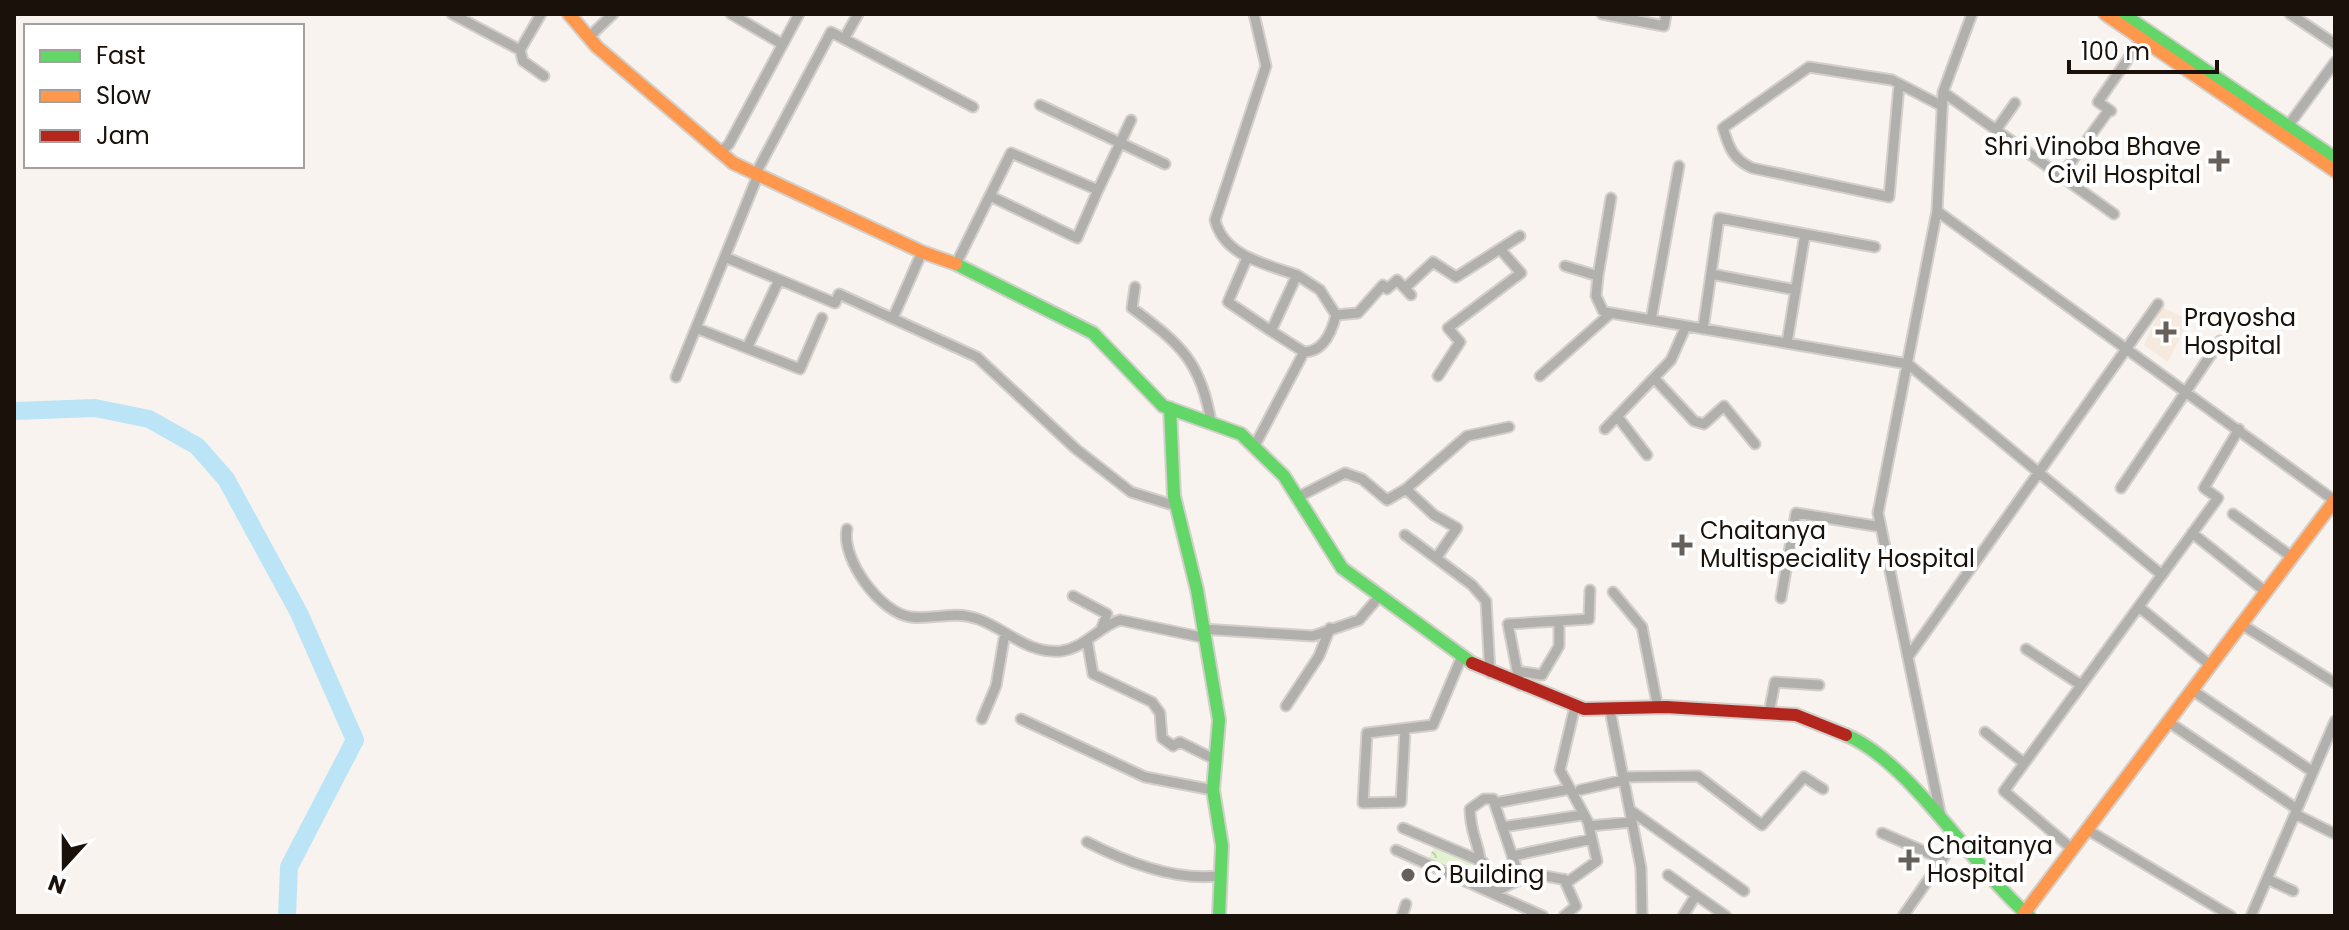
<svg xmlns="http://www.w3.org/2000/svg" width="2349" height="930" viewBox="0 0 2349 930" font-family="Poppins,sans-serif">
  <defs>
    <pattern id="park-crowns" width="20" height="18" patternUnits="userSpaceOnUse" patternTransform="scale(2)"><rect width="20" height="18" fill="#e3f2d1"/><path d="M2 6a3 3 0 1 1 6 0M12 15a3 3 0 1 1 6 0" fill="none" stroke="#c2ceb2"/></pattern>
  </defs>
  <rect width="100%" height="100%" fill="#f8f3ee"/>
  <path fill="#f6eade" d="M2161,307L2189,320L2168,362L2144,345Z"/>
  <path fill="url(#park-crowns)" d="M1434,847L1472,861L1468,877L1428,860Z"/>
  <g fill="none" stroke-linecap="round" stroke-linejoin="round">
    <path stroke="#bbe5f6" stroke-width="18" d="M14,411L95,408L149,419L197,446L226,479L299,613L355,740L289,867L287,916"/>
    <defs>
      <path id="street" d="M452,14L520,50L541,14
        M731,14L782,44
        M1254,14L1266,66L1215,220C1224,256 1265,264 1297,275L1271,331L1304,352L1254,447
        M1602,14L1664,26L1666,14
        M2290,14L2335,44
        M589,37L613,14
        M844,39L858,14
        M520,50L523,61L544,76
        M1899,85L1889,197L1752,168C1733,159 1729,148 1723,128L1809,67L1892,80L1942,106
        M1943,92L2114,214
        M1040,105L1165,164
        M2111,111L2098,102L2144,36
        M2288,126L2335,62
        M1996,130L2015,103
        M720,153L729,144L799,14
        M756,173L831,32L973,107
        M2061,176L2109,110
        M990,196L1077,238L1098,190
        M1937,211L2335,501
        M1805,234L1875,247
        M725,257L835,303L839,294L977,357L1076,449L1131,492L1176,506
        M1247,258L1228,302L1271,331
        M956,264L1011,153L1098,190L1131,120
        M1565,266L1598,276L1596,296L1603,311L1611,313
        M1711,274L1796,290
        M1297,275L1320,290L1336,315C1332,331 1324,352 1304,352
        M1598,276L1611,198
        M1135,287L1132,308C1180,344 1201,361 1211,422
        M1405,288L1433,262L1456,277L1520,236
        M1336,315L1358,313L1383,285L1387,289L1397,280L1411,295
        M893,318L922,252
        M1651,320L1679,166
        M696,328L800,369L822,318
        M1703,329L1719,218L1805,234L1787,343
        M747,348L779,280
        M1438,376L1460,342L1448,328L1521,273L1500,249
        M1540,376L1611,313L1908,364L2162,575
        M676,377L758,175
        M1654,378L1694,421L1704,424L1724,406L1755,444
        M1617,416L1647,455
        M1605,429L1671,360L1686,326
        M2121,488L2220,341
        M1298,497L1345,473L1362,479L1387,500L1406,489
        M2233,514L2292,557
        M847,529C841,559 880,613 911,617C934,620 954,610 978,619C1008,630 1027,654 1061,651C1085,648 1098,627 1120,620L1205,638
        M2192,533L2266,592
        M1405,535L1472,585L1486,601L1490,673
        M1437,557L1457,528L1434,515L1406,489L1467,436L1509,427
        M1613,592L1642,627L1658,708
        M1073,596L1107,614L1102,627
        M1781,598L1796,513L1881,527
        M2139,607L2210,665
        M2241,624L2335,683
        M1203,629L1313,636L1359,620L1378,598
        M1087,640L1093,674L1152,702L1160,713L1162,738L1173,746L1180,742L1214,759
        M2026,649L2081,685
        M1908,657L2158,304
        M1517,671L1542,675L1559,646V621
        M1520,685L1508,624L1589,619L1590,590
        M2192,690L2313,772
        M1286,706L1319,656L1330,628
        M1610,710L1641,868L1642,916
        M1769,713L1775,682L1819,685
        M982,719L996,686L1005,633
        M1021,719L1145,777L1213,790
        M2167,721L2297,809
        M1405,730L1401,802L1363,803L1367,733L1433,725L1462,656
        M1985,732L2024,763
        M1623,777L1698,776L1762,825L1804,777L1823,789
        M1580,790L1624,780
        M1495,803L1570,789
        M1630,810L1744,891
        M2295,814L2333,833
        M1941,817L1878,513L1937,211L1943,92L1972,14
        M1589,826L1632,822
        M1502,827L1582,815
        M1403,828L1483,862
        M2086,829L2231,916
        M1882,833L1942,859
        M1087,842C1126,862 1174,881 1218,876
        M2071,848L2004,791L2218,498L2204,488L2239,429
        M1396,850L1543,916
        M1512,856L1592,839
        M1668,875L1696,895L1683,916
        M1520,879L1493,799H1484L1470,809C1470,841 1486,849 1478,882L1497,891C1529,874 1534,872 1569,881L1597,861L1588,822L1560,770L1575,706
        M1564,879L1576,906L1564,916
        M2267,879L2293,891
        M1696,895L1726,916
        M1402,916L1406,904
        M1903,916L1958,837
        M2251,916L2335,721"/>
      <path id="fast" d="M2123,14L2335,158
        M956,264L1093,333L1163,406L1241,434L1284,476L1342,568L1472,663
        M1170,408L1174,496L1197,590L1219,720L1213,790L1222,846L1219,916
        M1846,735C1911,762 1973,868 2029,916"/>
      <path id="slow" d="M569,14L597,47L733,163L922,252L956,264
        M2105,14L2335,171
        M2022,916L2335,500"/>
      <path id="jam" d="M1472,663L1584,709L1666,707L1796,715L1846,735"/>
    </defs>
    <use href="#street" stroke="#d3cfca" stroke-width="13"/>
    <use href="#fast" stroke="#d3cfca" stroke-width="16"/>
    <use href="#slow" stroke="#d3cfca" stroke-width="16"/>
    <use href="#jam" stroke="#d3cfca" stroke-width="16"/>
    <use href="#street" stroke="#b2b0ac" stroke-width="9"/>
    <use href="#fast" stroke="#63d668" stroke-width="12"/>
    <use href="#slow" stroke="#ff974d" stroke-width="12"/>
    <use href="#jam" stroke="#b3261e" stroke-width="12"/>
  </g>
  <g fill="#67605a" stroke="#fff" stroke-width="3">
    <path d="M2215 149h8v8h8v8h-8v8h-8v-8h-8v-8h8z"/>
    <path d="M2162 320h8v8h8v8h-8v8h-8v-8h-8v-8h8z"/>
    <path d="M1678 533h8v8h8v8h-8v8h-8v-8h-8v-8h8z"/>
    <path d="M1905 848h8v8h8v8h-8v8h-8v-8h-8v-8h8z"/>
    <circle cx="1408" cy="875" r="8"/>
  </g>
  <g text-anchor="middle" stroke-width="8" stroke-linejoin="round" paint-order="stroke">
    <g font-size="24" fill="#19110a" stroke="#fff" text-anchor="start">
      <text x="2201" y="155" text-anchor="end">Shri Vinoba Bhave<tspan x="2201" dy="28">Civil Hospital</tspan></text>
      <text x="2184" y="326">Prayosha<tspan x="2184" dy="28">Hospital</tspan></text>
      <text x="1700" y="539">Chaitanya<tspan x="1700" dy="28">Multispeciality Hospital</tspan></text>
      <text x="1927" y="854">Chaitanya<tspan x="1927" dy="28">Hospital</tspan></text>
      <text x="1424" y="883">C Building</text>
    </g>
  </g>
  <rect width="2349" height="930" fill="none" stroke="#19110a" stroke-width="32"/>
  <rect x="24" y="24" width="280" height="144" fill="#ffffff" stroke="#a3a09d" stroke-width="2"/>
  <rect x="40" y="50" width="40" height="12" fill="#63d668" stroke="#a3a09d" stroke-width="2"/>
  <text x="96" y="64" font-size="24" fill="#19110a">Fast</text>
  <rect x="40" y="90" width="40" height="12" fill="#ff974d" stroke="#a3a09d" stroke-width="2"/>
  <text x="96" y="104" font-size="24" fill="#19110a">Slow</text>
  <rect x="40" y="130" width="40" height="12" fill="#b3261e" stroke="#a3a09d" stroke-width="2"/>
  <text x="96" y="144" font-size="24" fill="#19110a">Jam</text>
  <g transform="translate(64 866) rotate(201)" stroke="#ffffff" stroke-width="6" paint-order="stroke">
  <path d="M0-6L14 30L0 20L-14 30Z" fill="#19110a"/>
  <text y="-12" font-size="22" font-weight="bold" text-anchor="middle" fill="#19110a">N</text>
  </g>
  <path d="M2069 60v12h148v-12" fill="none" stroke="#19110a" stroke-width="4"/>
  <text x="2081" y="60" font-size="24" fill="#19110a" stroke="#ffffff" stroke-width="6" paint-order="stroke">100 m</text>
</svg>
